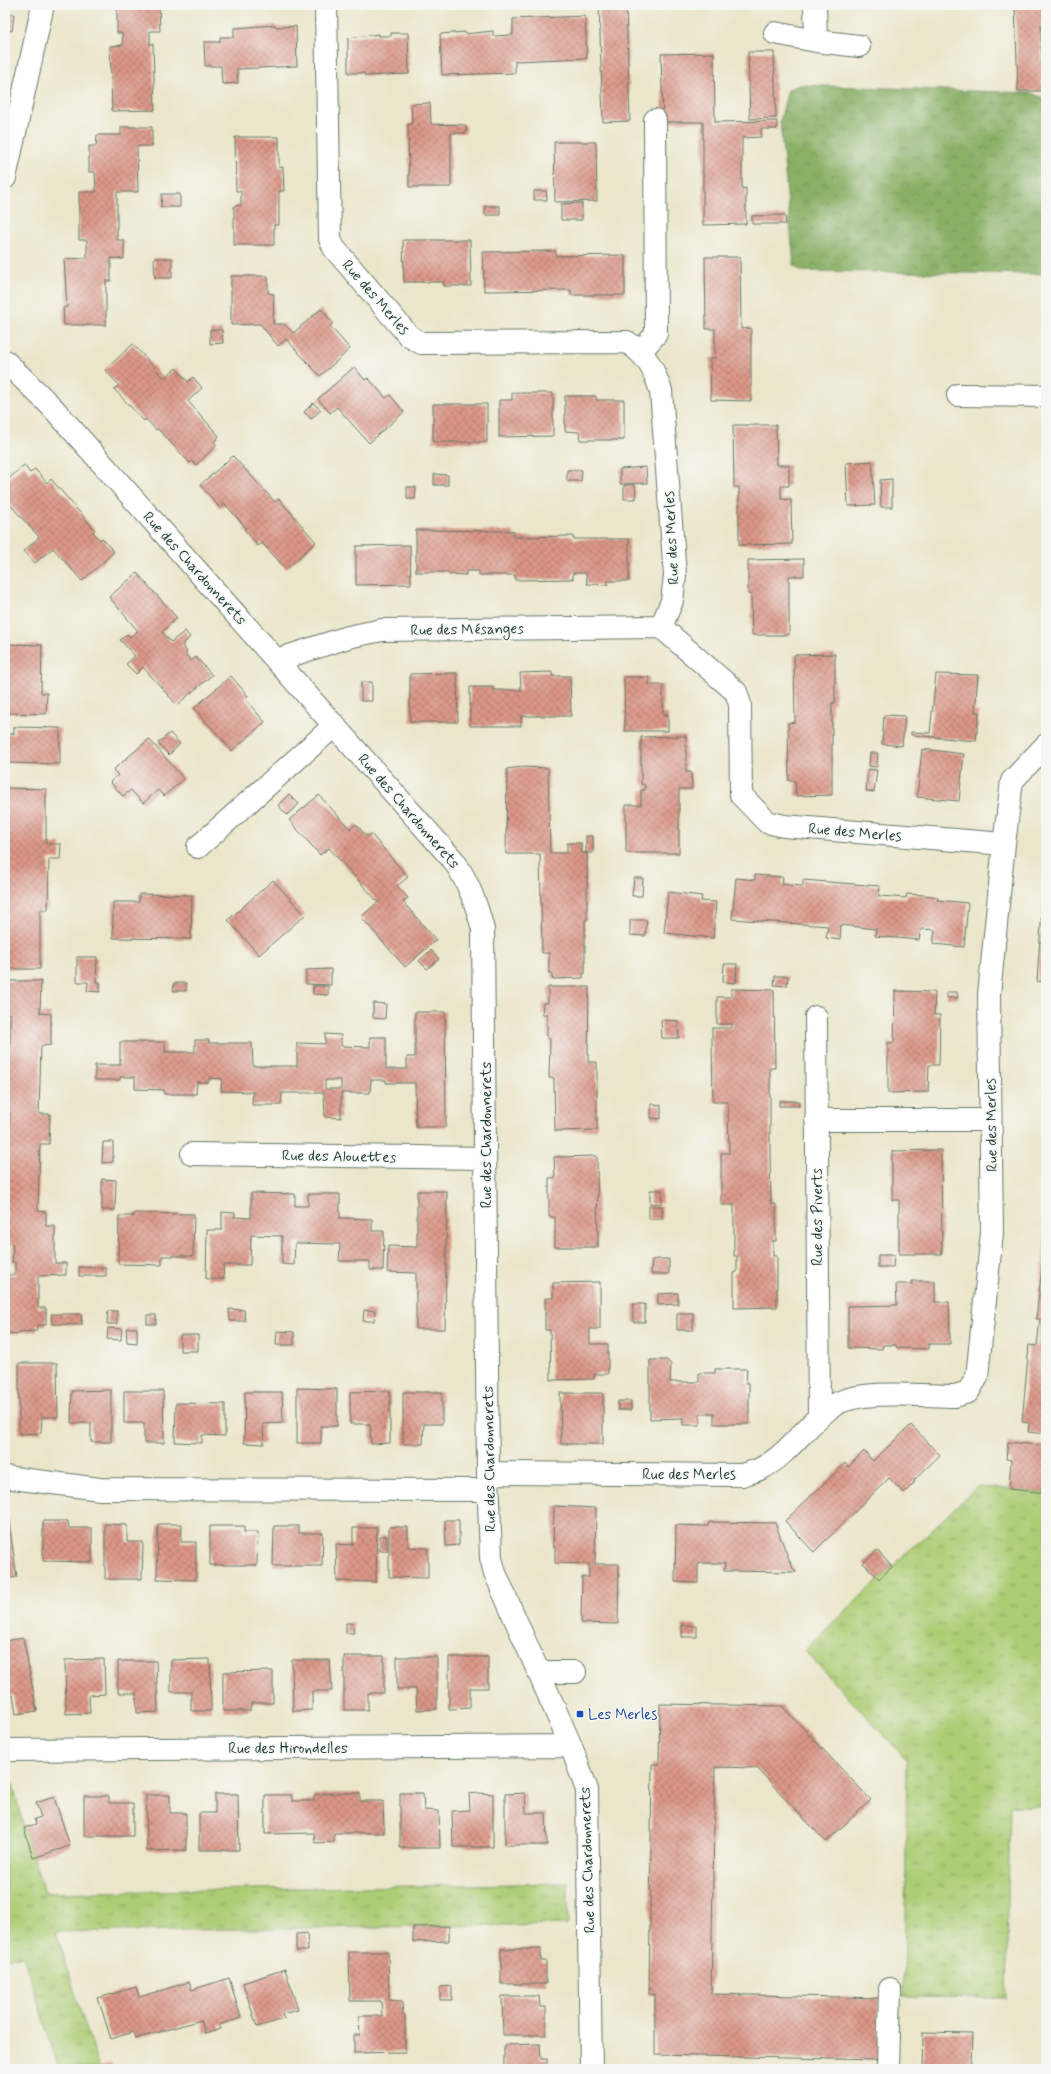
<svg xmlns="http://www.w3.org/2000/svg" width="1051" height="2074" viewBox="0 0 1051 2074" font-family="Mynerve,sans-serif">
  <defs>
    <pattern id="forest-crowns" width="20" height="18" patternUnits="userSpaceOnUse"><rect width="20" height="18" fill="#8ab066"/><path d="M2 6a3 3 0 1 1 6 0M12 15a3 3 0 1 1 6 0" fill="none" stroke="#709055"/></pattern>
    <pattern id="park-tufts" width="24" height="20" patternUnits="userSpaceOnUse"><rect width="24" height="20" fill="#adcd75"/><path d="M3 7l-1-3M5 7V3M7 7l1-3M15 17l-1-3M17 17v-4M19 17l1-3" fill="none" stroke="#8ca861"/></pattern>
    <pattern id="building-cross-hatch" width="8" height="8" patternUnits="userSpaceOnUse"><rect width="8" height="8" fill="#dc9788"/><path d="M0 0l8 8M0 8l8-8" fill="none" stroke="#b27c70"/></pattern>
  </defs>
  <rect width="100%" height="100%" fill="#f6f6f2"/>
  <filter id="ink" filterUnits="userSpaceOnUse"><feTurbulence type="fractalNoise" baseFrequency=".025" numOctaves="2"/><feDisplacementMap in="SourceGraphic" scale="8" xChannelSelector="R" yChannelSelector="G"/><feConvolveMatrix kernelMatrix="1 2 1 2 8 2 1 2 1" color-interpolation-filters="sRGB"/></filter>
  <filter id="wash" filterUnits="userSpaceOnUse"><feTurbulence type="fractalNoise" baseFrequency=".012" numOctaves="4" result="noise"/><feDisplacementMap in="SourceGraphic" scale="16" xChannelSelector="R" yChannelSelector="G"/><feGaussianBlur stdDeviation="0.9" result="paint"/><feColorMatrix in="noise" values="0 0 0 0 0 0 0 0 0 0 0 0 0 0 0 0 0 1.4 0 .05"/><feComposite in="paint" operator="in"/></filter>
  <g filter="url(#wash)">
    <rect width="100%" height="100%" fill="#ebe6ca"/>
    <path fill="url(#forest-crowns)" stroke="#54764d" d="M799,85L1031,93L1046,99V274L801,271L794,265L780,121L788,90Z"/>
    <path fill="url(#park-tufts)" stroke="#668554" d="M978,1486L1046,1493V1807L1010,1806L1006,1998L904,1997L907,1760L804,1650Z
      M10,1773L24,1828L44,1893L568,1883V1924L56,1932L99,2069H59L23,1956L5,1959V1774Z"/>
    <g id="blocks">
      <path fill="url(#building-cross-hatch)" fill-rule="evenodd" d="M117,5H159L160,31H150V44H153L155,110L112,111L110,46L123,45L122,33H117Z
        M599,5H626L630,121L603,122Z
        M1015,5H1046V24H1041L1043,91H1018Z
        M5,14H14L12,31L5,30Z
        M585,16L587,58L515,61V73L442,75L440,34L465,32V34L493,31V36L513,35V19Z
        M275,25L276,27L296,26L297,66L237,69L238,83L222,84L221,66H205L204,42H220V37H234V28Z
        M391,33H408L409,74L365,76L364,73H348V38L379,34V36H391Z
        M748,52H774L776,118L750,119Z
        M714,53L715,122L777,121V129H761V137L742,138V189L746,188V224L703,225V122H663L661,54Z
        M430,103L431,124L466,125V133H451V187H409L408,124H412L411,104Z
        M121,127H152V146H137L138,192H117V240H124V259L111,258V281H106V325H64L63,308L67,307L64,259L87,258V240H79V192H96L95,172H89V146H96L97,135H121Z
        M235,137H279V168L283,167L284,191H279V225H274V245H234V206L241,205V191H236Z
        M554,142H596L597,201L555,202Z
        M534,191H546L547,200H534Z
        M162,194H180V207H161Z
        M582,203V220H561V204Z
        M485,206H500V215H485Z
        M785,215L786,224H752V216Z
        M403,240H470L471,286H444V282H404Z
        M556,251V256L625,255V295H571V290L484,291L483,252Z
        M705,257H740L741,329L751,328V401L711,400L710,358H715V329H706Z
        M154,258H172V278H155Z
        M231,276H268V293L274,294L273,324H284L293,333L321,309L333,323L330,326L350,349L320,376L286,339L278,346L260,324L231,325Z
        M210,330H222L223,343L210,344Z
        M133,344L164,378L176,368L188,382L193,377L202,388L188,401L219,436L214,442L217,445L196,465L192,461L190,463L158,429L156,430L146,419L144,421L114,389L119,385L105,370Z
        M354,367L365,380L368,378L386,398L390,395L404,412L369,443L337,407L330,413L318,399Z
        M512,393H553V436L499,437V400H512Z
        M565,396H596V400H624V440H580L579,432L565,431Z
        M313,403L321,410L311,419L304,412Z
        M433,404H487V442H433Z
        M733,425H776L777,465H789V486H781V499L791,500L792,544L739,545V487H734Z
        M233,456L275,502L279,499L316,542L286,569L262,543L258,546L244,529L246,528L225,504L220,508L200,485Z
        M872,461L875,505L848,506L846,463Z
        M24,465L30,473L35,469L47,483L51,479L95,530L93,532L100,540L102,538L114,552L82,581L53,548L35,563L24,551L39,537L5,499L7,493L5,490V482Z
        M646,467L647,483L620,484V469Z
        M567,470H582L581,481H567Z
        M434,474L448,475V485H434Z
        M892,479V507H881L880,480Z
        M624,485H635L636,499H624Z
        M407,487H416L415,499H407Z
        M416,530L511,531L514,532V537L573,536V539H629V581H608V585L587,584L586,573H573V579L515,580V575H479V571H466V575L448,574V572H416Z
        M410,545L411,584L356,585V546Z
        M804,559V576H789V635H752L751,594H748V560Z
        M137,573L177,618L162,632L171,642L185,631L190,637L182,645L187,652L185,653L191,661L196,657L212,675L177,705L143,667L136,674L126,664L135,656L120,640L127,634L130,637L138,631L109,597Z
        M5,644L42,645L41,693H47L46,714L6,713Z
        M835,654V703H832V795L796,796L795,781H789L788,723L795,722L794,655Z
        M552,672V676H570L571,716H521V726H470V687H493V690H521L520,673Z
        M457,673L458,722H410V674Z
        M936,674L978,675L975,712H979L976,741L911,735V732L930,733Z
        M231,676L248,696L245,699L265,722L232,751L194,708Z
        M624,677H649V685H663V714H668V731H625Z
        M361,682H372V701H361Z
        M884,715L905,716L902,746L882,744Z
        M14,727L60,728V764L6,763L7,734H14Z
        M170,733L180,744L169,755L158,743Z
        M686,736V772H691L692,789H679V853H626V805H641V790H645V785L641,784V737Z
        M149,739L184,779L164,796L158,790L143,803L131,790L123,796L110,782L118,775L113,770Z
        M922,749L964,754L959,801L917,797Z
        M870,753H878L877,767L869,766Z
        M521,767L548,768L550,853H567V843H581L582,853H587V920H585V974L583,973V978L552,979V973H549V953H542L540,854H506L507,769Z
        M868,769L877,770L874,792L866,791Z
        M5,788L46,789V844H61L60,859H49L48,910H40V969H5Z
        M289,794L299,804L287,815L278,805Z
        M319,795L350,829L356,824L367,837L371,834L408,877L397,886L408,898L403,902L436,940L405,967L361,917L378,902L329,848L320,855L289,820Z
        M586,836H593V853H586Z
        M755,875L783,877L782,884L789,885L803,886V880L880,886L879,896L906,898L907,894L924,895L938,897L937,900L968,903L964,947L933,944L935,930L921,929L919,940L875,936L876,929L841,925L840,940L826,938L828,926L732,919L736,878L755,880Z
        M634,878H643L642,896H632Z
        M273,880L305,915L259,955L228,920Z
        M1044,883H1046V982L1037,981Z
        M668,892L702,896L701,901L716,902L713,938L664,933Z
        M139,894L192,895L191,939L113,938V902H139Z
        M630,920H647L645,936L630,935Z
        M431,950L439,959L427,969L419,961Z
        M77,957H97L96,982H100V992L87,991L88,982H77Z
        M724,964H737L736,983L723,982Z
        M331,969V985L306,984V970Z
        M775,976H788L787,986L774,985Z
        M5,981H41L40,1013L51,1014V1045L41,1046L39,1114H50L49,1144H40L38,1211L46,1212V1226H55V1263H66V1275L38,1276V1308H46V1325H37V1331L19,1332V1334L7,1333V1310H5V1275H15V1262H12L13,1244L7,1243V1211H5V1141H9L10,1113H5V1045L10,1044V1014H5Z
        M174,983H186V991H173Z
        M313,986H328V995L313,994Z
        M548,987H589L588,1062H597V1130L555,1131L554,1078H549L550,1039L547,1038V1014H542L543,1003H548Z
        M731,989L774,990L775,1068H770V1153L771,1204H776V1241H773V1256H777V1307L734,1308V1273L737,1272V1256H734V1205H721V1153H729L728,1102H713L712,1043V1028H732V1024H717V997H731Z
        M895,991L935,992L934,1015H940L939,1065H929L928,1092L888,1093V1043H894Z
        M947,992H957L958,998H947Z
        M373,1003L386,1004L385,1019L373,1018Z
        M415,1012H445L446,1127H416L415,1083H386V1080H371L370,1093H341V1118L325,1117L324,1093H282L281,1105H252L253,1092L221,1091L222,1079L209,1078V1082H197L196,1094H164V1090L135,1089V1077H120V1080H95V1065H120V1042H165V1052H195V1040H209V1043H252L253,1066H297V1043L325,1044V1034L341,1035V1046L370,1047V1037H386V1069H407V1057H415ZM325,1080H341V1089H325Z
        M661,1020L678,1021L679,1038H662Z
        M1045,1022L1046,1042H1043Z
        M779,1101H799V1106H779Z
        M651,1104L661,1105V1119L651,1118Z
        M103,1142H113V1162L102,1163Z
        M941,1150L942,1254H899V1200H892V1151Z
        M1044,1150H1046V1434L1028,1432L1029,1423L1022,1422L1029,1345L1037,1346L1040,1319H1036L1044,1250Z
        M597,1156L598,1247H555V1217H549V1178H555L554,1157Z
        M102,1179L116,1180L115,1210H102Z
        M650,1190H662V1203L650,1204Z
        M417,1191H447L445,1329H416V1273L387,1272L388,1246L417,1247Z
        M251,1193L295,1194V1206H308V1194H340V1218L372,1219V1231H384L383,1270H370V1261H339L340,1244L295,1243L294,1265L282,1264V1236L251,1235L250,1265H223L224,1279H206L207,1230H222V1212L235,1213L234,1217L251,1218Z
        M649,1206H662V1219H649Z
        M134,1213L194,1214L193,1256H162V1265L118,1264L119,1216H134Z
        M878,1255H894L893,1267H878Z
        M658,1259H669V1274H651L652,1260Z
        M79,1267L106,1268V1276H79Z
        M912,1281H935V1302H949L950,1344H929V1349L897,1348L896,1345H883L882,1349L848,1348V1306L897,1305L896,1284H912Z
        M600,1282V1329H590V1344H608V1374H594V1379L551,1380L550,1330H545V1298H553V1283Z
        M678,1293V1304L658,1305V1294Z
        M633,1304H645V1322H633Z
        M229,1309L244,1310L245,1321H230Z
        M364,1310L375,1311L374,1321H363Z
        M108,1311H117V1324H107Z
        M677,1313H693V1330H677Z
        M51,1314H81L82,1325L52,1324Z
        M147,1315H156V1324H147Z
        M108,1328L122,1329L121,1340L107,1339Z
        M126,1328H137V1343L127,1342Z
        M277,1331L294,1332V1345H276Z
        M180,1335H198V1351H180Z
        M650,1360H667L671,1364L670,1382H699V1373H715V1369H747L746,1383H749V1424H714V1414H699L700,1425H683V1418L650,1419Z
        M19,1363H57L58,1417H42L41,1433L19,1434Z
        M297,1388L337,1389V1426H321V1443H297Z
        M111,1390V1442H91V1423H71L72,1391Z
        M124,1391H163L164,1443H144V1423H124Z
        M390,1391V1443L371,1444L370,1424H350V1392Z
        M245,1392H282L283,1423L263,1424L264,1444L244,1443Z
        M403,1392H442V1424H424L423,1444H403Z
        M560,1393H603V1444H561Z
        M618,1401H631V1410H618Z
        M176,1403L225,1404V1436L202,1435V1443L175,1442Z
        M911,1425L940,1455L914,1480L915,1482L904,1493L889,1478L814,1552L785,1521L845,1463L848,1467L864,1451L873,1461Z
        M1008,1442L1046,1446V1493L1009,1489L1011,1460L1006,1459Z
        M554,1506L596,1508L595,1564H619L618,1624L581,1623L582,1577H589V1564L555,1563V1547H553Z
        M5,1516H8L17,1577L5,1579Z
        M445,1520H459V1545L446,1546Z
        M43,1521H68L69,1528H92V1562L43,1561Z
        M709,1522L775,1523L792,1567L796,1572L724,1571L725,1563H698V1583L675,1582L676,1525L708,1526Z
        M105,1524L127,1525V1542H143L142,1579H105Z
        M158,1524H182L181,1542H196V1580L157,1579Z
        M210,1526H244V1532H258L257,1565H210Z
        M274,1526H299V1533H323L322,1566H273Z
        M389,1527H408V1547L428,1548V1578L389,1577Z
        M353,1528H377L376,1582L337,1581L336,1544L353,1545Z
        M380,1536H387V1551H380Z
        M877,1550L892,1567L879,1579L863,1563Z
        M346,1623H353L354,1633H346Z
        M682,1625L697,1626V1637H682Z
        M23,1638L37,1711L16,1714L13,1695L5,1697V1641Z
        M344,1656H384V1693H368V1710H344Z
        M397,1657H437V1709L417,1710L416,1689H397Z
        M449,1657H488V1688H470V1708L449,1709Z
        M104,1659L105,1694L89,1695L90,1713L66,1714L65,1660Z
        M210,1659L211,1711H191V1692H171V1660Z
        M292,1660H330L332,1691H312V1710L293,1711Z
        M118,1661H156L158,1712L137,1713L136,1693H118Z
        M273,1671V1703H251L250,1711H223V1672Z
        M660,1704L782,1706L871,1800L826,1842L757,1768L715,1767L711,1994L879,1998L878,2060L655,2055V1995L649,1994L652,1764H659Z
        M334,1793H360V1801H383L384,1833H334V1842L315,1843L314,1833L265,1834V1795H292V1801H314V1795Z
        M400,1793H423L424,1810L439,1811L440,1848H400Z
        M479,1793L493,1794V1847H453L452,1811L470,1810L469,1794Z
        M525,1793L526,1813H546L547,1845H505V1794Z
        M215,1794H238L239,1850H199V1813H215Z
        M146,1795H170V1813H186V1850L147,1851Z
        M84,1796H109V1803H133V1836H84Z
        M54,1797L70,1846L33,1858L24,1828L36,1824L34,1819L41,1817L36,1803Z
        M449,1926V1941L413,1942V1927Z
        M307,1933L308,1951H296V1934Z
        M501,1949H541V1961H546V1984H501Z
        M349,1952H388L389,2000L402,2001L403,2015H405V2052L354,2053V2035H360L359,2016H382L381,2001H350Z
        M285,1969L298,2010L282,2014L284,2019L257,2027L243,1983Z
        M229,1978L241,2018L219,2025L221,2029L205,2034L201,2020L135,2039L133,2032L111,2039L98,1998L136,1987L139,1997L189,1982L192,1990Z
        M452,1986V2000H440V1987Z
        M502,1996H539L540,2007H546V2035H503Z
        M923,2032L972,2033L971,2067L922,2069Z
        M540,2044L541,2059H547V2069H504V2045Z
        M111,2063L113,2069H99V2067Z"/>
    </g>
  </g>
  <g filter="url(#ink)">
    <use href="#blocks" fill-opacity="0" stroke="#667868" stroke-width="1"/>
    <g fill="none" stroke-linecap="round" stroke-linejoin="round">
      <defs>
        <path id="minor" d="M326,5L330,239L334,248L409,336L421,343L627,342C648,356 653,368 661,391L675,575L672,601L661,627L736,692L740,704L741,795L767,822L784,826L1004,844L989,995L992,1233L977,1377L968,1392L955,1396C923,1396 863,1389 836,1404C808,1421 791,1453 762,1468C756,1471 748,1473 742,1475L488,1473
          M815,5L816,41
          M775,33L816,41L859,46
          M5,178L43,5
          M641,351L656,334L655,120
          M5,361L53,408L454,861C469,883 477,905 483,930L488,1473L491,1558L495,1573L571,1746L587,1790L591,2069
          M958,395L1046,396
          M277,660L348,637L382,630L661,627
          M1004,844L1012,781L1046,745
          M198,847L335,725
          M816,1017L819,1416
          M816,1120H990
          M192,1154L485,1158
          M5,1477L100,1489L488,1490
          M538,1672H575
          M5,1750L571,1746
          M888,2069L890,1989"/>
      </defs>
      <use href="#minor" stroke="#667868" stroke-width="24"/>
      <use href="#minor" stroke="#fff" stroke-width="22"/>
    </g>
  </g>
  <rect fill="#1a4fb4" stroke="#f6f6f2" stroke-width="1.5" x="576" y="1710" width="8" height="8" rx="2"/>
  <g text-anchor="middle" stroke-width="3" stroke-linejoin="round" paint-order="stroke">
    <g font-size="15" fill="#1f3d34" stroke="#f6f6f2">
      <text transform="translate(376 297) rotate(49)" y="5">Rue des Merles</text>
      <text transform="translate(671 538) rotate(-93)" y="5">Rue des Merles</text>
      <text transform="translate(195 568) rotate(48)" y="5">Rue des Chardonnerets</text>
      <text transform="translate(467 629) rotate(-1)" y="5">Rue des Mésanges</text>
      <text transform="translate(409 811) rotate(49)" y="5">Rue des Chardonnerets</text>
      <text transform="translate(855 832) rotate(5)" y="5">Rue des Merles</text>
      <text transform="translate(991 1125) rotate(-91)" y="5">Rue des Merles</text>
      <text transform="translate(486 1135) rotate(-90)" y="5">Rue des Chardonnerets</text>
      <text transform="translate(339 1156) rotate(1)" y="5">Rue des Alouettes</text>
      <text transform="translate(817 1217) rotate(-90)" y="5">Rue des Piverts</text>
      <text transform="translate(489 1459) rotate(-91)" y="5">Rue des Chardonnerets</text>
      <text x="689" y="1479">Rue des Merles</text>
      <text x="288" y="1753">Rue des Hirondelles</text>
      <text transform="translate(587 1860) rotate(-92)" y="5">Rue des Chardonnerets</text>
    </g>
    <g font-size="15" fill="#164399" stroke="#f6f6f2" text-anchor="start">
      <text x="588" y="1719">Les Merles</text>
    </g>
  </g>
  <rect width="1051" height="2074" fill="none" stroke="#f6f6f2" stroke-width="20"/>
</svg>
